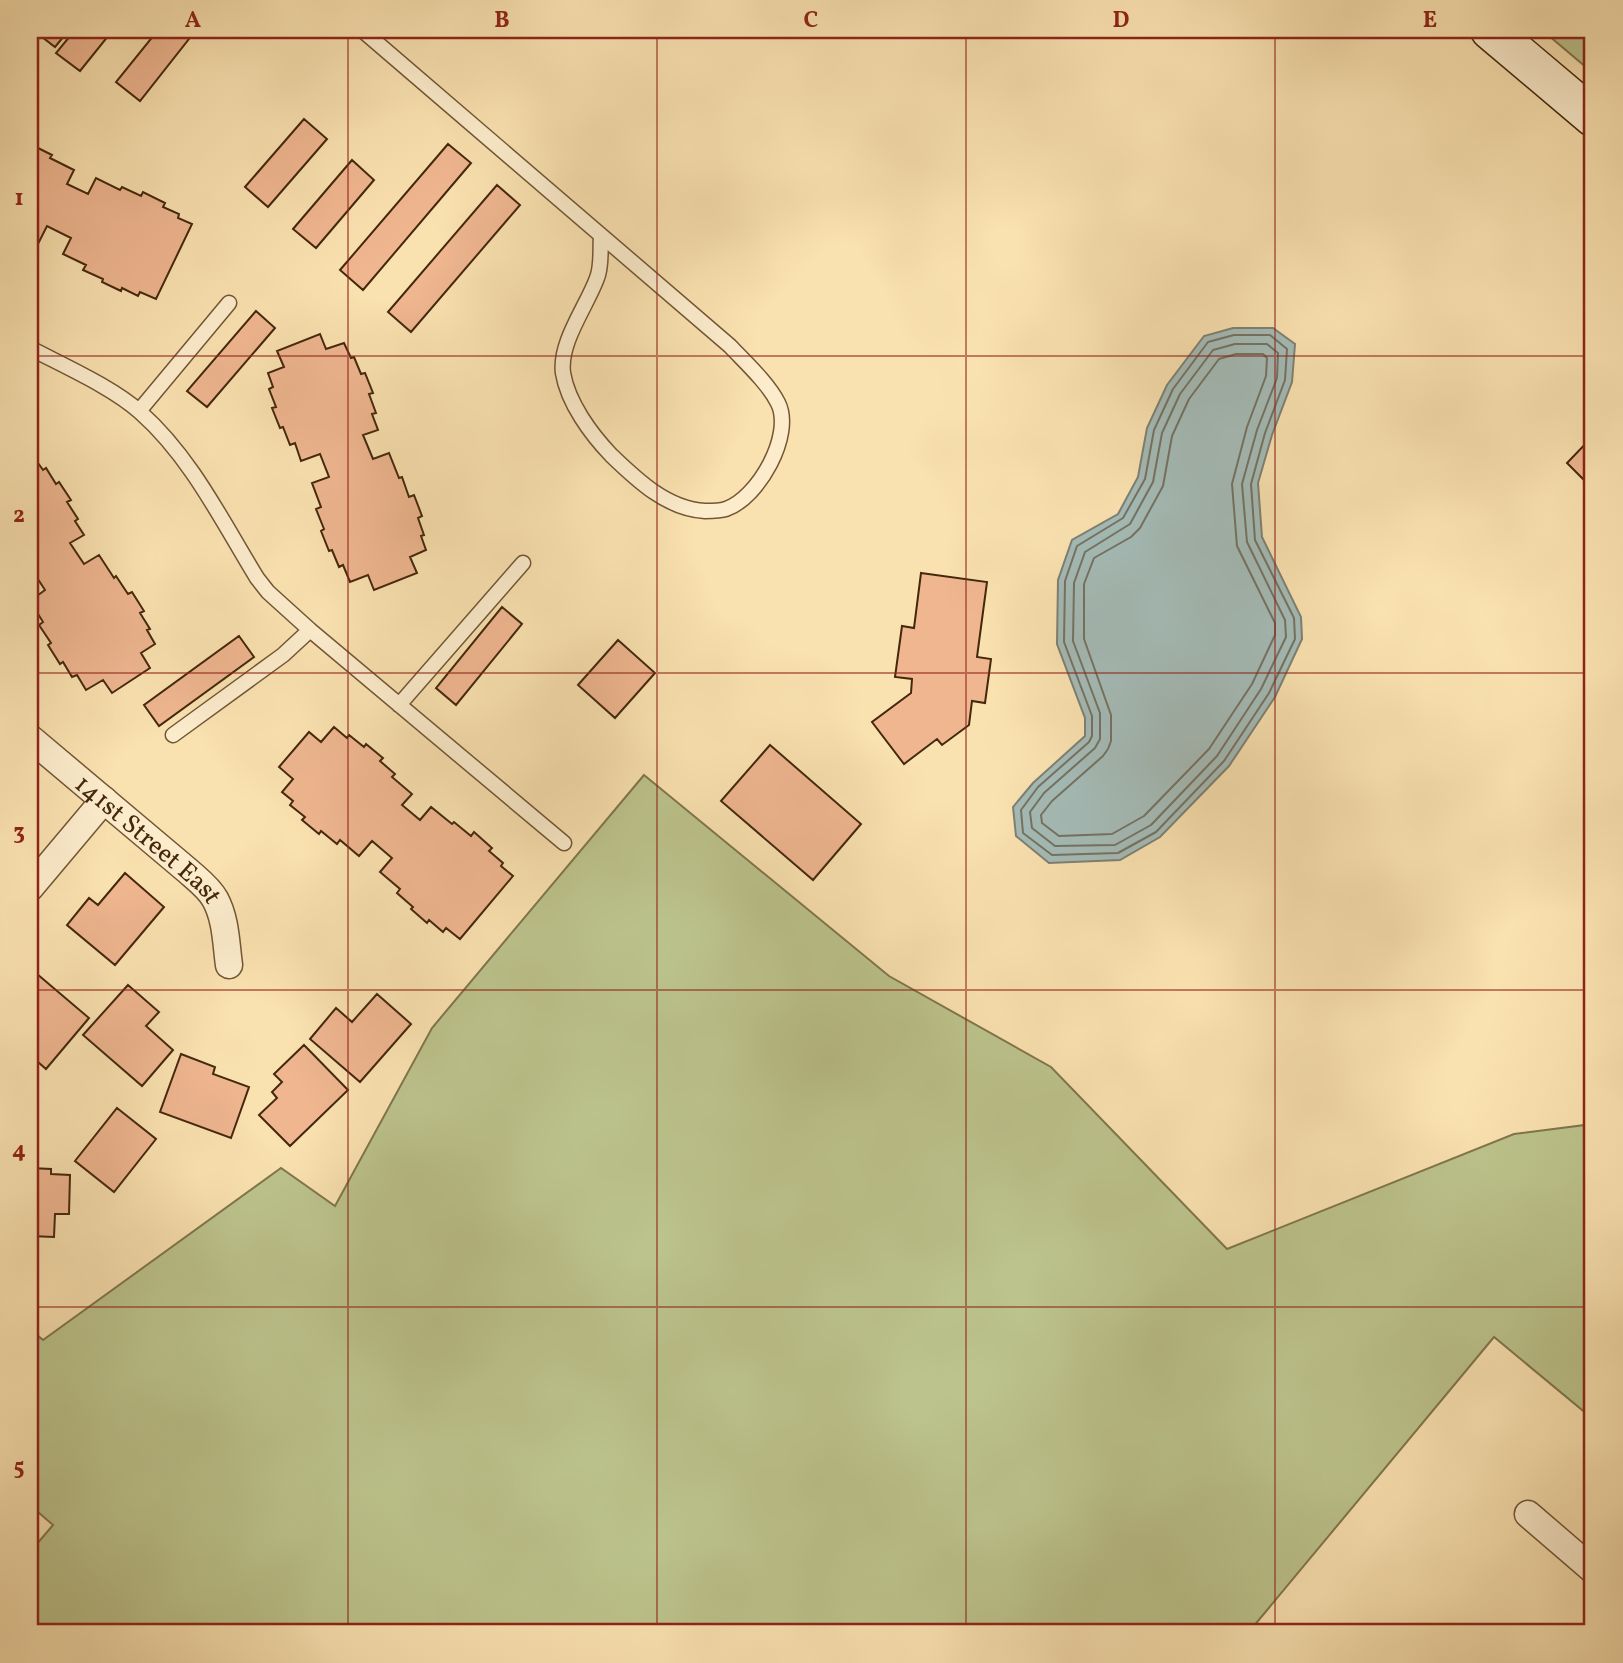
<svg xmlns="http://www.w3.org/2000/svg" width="1623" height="1663" viewBox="0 0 1623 1663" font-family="Vollkorn,serif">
  <rect width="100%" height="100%" fill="#fae1b0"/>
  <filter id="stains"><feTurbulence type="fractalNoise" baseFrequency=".00286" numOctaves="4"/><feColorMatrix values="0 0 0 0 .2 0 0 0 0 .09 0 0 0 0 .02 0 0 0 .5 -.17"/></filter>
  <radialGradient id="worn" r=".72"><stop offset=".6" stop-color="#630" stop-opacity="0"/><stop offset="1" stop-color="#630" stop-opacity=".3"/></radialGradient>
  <path fill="#bcc38c" stroke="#80764c" stroke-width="2" d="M1542,30H1593V73Z
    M644,775L889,976L1051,1067L1227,1249L1514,1134L1593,1124V1419L1494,1337L1248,1633H30V1552L53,1525L30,1505V1329L43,1340L281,1168L335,1206L432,1028Z"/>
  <path fill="#a4bbb7" stroke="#7e8073" stroke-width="2" d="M1233,328H1273L1295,344L1292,382L1272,435L1258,483L1262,537L1301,617L1302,639L1275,697L1229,766L1160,837L1120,860L1049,863L1016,836L1013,807L1033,783L1085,736V718L1057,644L1058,580L1072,540L1118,514L1138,477L1147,428L1167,385L1204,336Z"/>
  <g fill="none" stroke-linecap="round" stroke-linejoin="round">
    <path stroke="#747262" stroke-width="2" d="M1234,335H1270L1287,349L1285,380L1265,433L1251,484L1255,540L1294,618L1295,639L1269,693L1224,761L1156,832L1118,853L1052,855L1023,833L1021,810L1038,787L1089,742L1092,736V716L1064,642L1065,581L1077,546L1123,518L1145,479L1154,430L1173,389L1208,342Z
      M1235,344H1267L1278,353L1277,378L1257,430L1242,484L1247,542L1285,620L1286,637L1261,689L1217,756L1151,825L1115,845L1055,846L1032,828L1030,812L1044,793L1095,748L1100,739V713L1073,641L1074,583L1085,552L1130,524L1153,482L1162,433L1180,394L1213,350Z
      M1236,354H1263L1267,358L1266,376L1247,427L1232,484L1237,546L1275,623V635L1252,684L1209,749L1144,816L1112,834L1059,836L1042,823L1041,815L1052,801L1103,756L1108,749L1111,741V715L1084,639V584L1094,558L1131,537L1140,528L1163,486L1172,436L1189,399L1219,359Z"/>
  </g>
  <path fill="#efb690" stroke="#44280c" stroke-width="2" d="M33,30H69L55,47Z
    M75,30H113L80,71L56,53Z
    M158,30H196L140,101L116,82Z
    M304,119L327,139L268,207L245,187Z
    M30,139L36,142L34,146L52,155L50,158L74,170L67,184L88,194L96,178L120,190L122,187L141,196L143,192L165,203L163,207L179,214L178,218L192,224L156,299L140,292L138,296L122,288L121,291L102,282L103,279L83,270L86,265L63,254L71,238L47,226L38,244L30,240Z
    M448,144L471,163L363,290L340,270Z
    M352,160L374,180L316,248L293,229Z
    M497,185L520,205L411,332L388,312Z
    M256,311L275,328L207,407L187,391Z
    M320,334L326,349L344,343L351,358L354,357L361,374L365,373L373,393L369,394L376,413L372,414L378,430L363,435L373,459L389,453L399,478L402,477L409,497L414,495L422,516L418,518L424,535L421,536L426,550L410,557L417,573L374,590L368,575L350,582L343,565L339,567L332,550L329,551L321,531L324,529L316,509L321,507L312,483L329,477L320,454L301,461L295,443L290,445L283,427L280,428L272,408L276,407L269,389L273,387L268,373L284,367L277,351Z
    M1593,436V489L1567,463Z
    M33,456L43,470L46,468L56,484L59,482L71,500L67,502L78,519L75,521L84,535L70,543L84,564L99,555L114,578L116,576L128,594L132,592L144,611L140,613L150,629L147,630L155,644L141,653L150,668L112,693L103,680L86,690L77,675L72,677L63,662L60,664L48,645L51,643L39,625L43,622L30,601L45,590L32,570L30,571V458Z
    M921,573L987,582L977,657L991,659L985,703L972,701L969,725L942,745L937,739L904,764L872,722L911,693L912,679L895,677L902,626L914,628Z
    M502,607L522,624L456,705L436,688Z
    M239,636L254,657L159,726L144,705Z
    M618,640L655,673L615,718L578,685Z
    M334,727L347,738L349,735L364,747L366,744L383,758L380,761L395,774L392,777L412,794L402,805L420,820L431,807L452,824L454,822L471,836L474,832L492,848L489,851L503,863L501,866L513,876L460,939L446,928L443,932L429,920L427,923L411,909L413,907L397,893L400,889L380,872L392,858L372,841L359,856L340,840L337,844L321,831L319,834L302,820L305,817L290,805L293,801L282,792L293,779L279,767L309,732L321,742Z
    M770,745L861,824L813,880L721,801Z
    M125,873L164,907L115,965L67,925L89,898L98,905Z
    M30,968L89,1018L46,1069L30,1055Z
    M128,985L159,1012L146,1026L173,1050L142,1086L83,1035Z
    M377,994L411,1024L360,1082L310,1039L336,1008L352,1022Z
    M304,1045L348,1090L290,1146L259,1115L277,1098L272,1092L282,1082L274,1074Z
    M181,1054L215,1067L213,1074L249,1087L231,1138L160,1112Z
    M117,1108L156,1139L114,1192L75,1161Z
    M30,1168L51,1169V1174L70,1175L69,1214H55L54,1237L30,1236Z"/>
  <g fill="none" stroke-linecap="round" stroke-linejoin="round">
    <defs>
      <path id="lane" d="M362,30L730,346C745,362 768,383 778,403C794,435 758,498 726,509C720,511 711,511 705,511C667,509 637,480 611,455C591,434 568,403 563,373C559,342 587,306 597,278C602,266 600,249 601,236
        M30,348C64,366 112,387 140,412C191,457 222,521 257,578L268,592L310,630L564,843
        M139,411L229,303
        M399,705L523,563
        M173,735L283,655L310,630"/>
      <g id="street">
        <path id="s1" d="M30,738L188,871C197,879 209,888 215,899C226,919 226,943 229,965"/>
        <path d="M30,888L104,800"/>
        <path d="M1528,1514L1593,1570"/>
      </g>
      <path id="secondary" d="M1490,30L1593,117"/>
    </defs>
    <use href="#lane" stroke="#725635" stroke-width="17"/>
    <use href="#street" stroke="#725635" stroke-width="29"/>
    <use href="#secondary" stroke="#44280c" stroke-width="41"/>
    <use href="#lane" stroke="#fceccc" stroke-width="14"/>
    <use href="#street" stroke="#fceccc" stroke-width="26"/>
    <use href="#secondary" stroke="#fceccc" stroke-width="38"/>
  </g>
  <path fill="none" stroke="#8f2418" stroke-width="2" stroke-opacity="0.55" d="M348,30V1633M657,30V1633M966,30V1633M1275,30V1633M30,356H1593M30,673H1593M30,990H1593M30,1307H1593"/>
  <g text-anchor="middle" stroke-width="5" stroke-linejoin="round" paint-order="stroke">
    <g font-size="26" fill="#44280c" stroke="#fceccc">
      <text dy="9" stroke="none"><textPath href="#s1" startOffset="156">141st Street East</textPath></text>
    </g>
  </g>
  <rect width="1623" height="1663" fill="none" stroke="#fae1b0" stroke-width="77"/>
  <rect x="38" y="38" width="1546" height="1586" fill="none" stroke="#8f2418" stroke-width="2.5"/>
  <g font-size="23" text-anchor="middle" font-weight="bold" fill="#8f2418">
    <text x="193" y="27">A</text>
    <text x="502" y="27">B</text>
    <text x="811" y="27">C</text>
    <text x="1121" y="27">D</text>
    <text x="1430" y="27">E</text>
    <text x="19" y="205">1</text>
    <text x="19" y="522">2</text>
    <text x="19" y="839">3</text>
    <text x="19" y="1157">4</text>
    <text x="19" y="1474">5</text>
  </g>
  <rect width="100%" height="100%" filter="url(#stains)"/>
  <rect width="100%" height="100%" fill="url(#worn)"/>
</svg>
